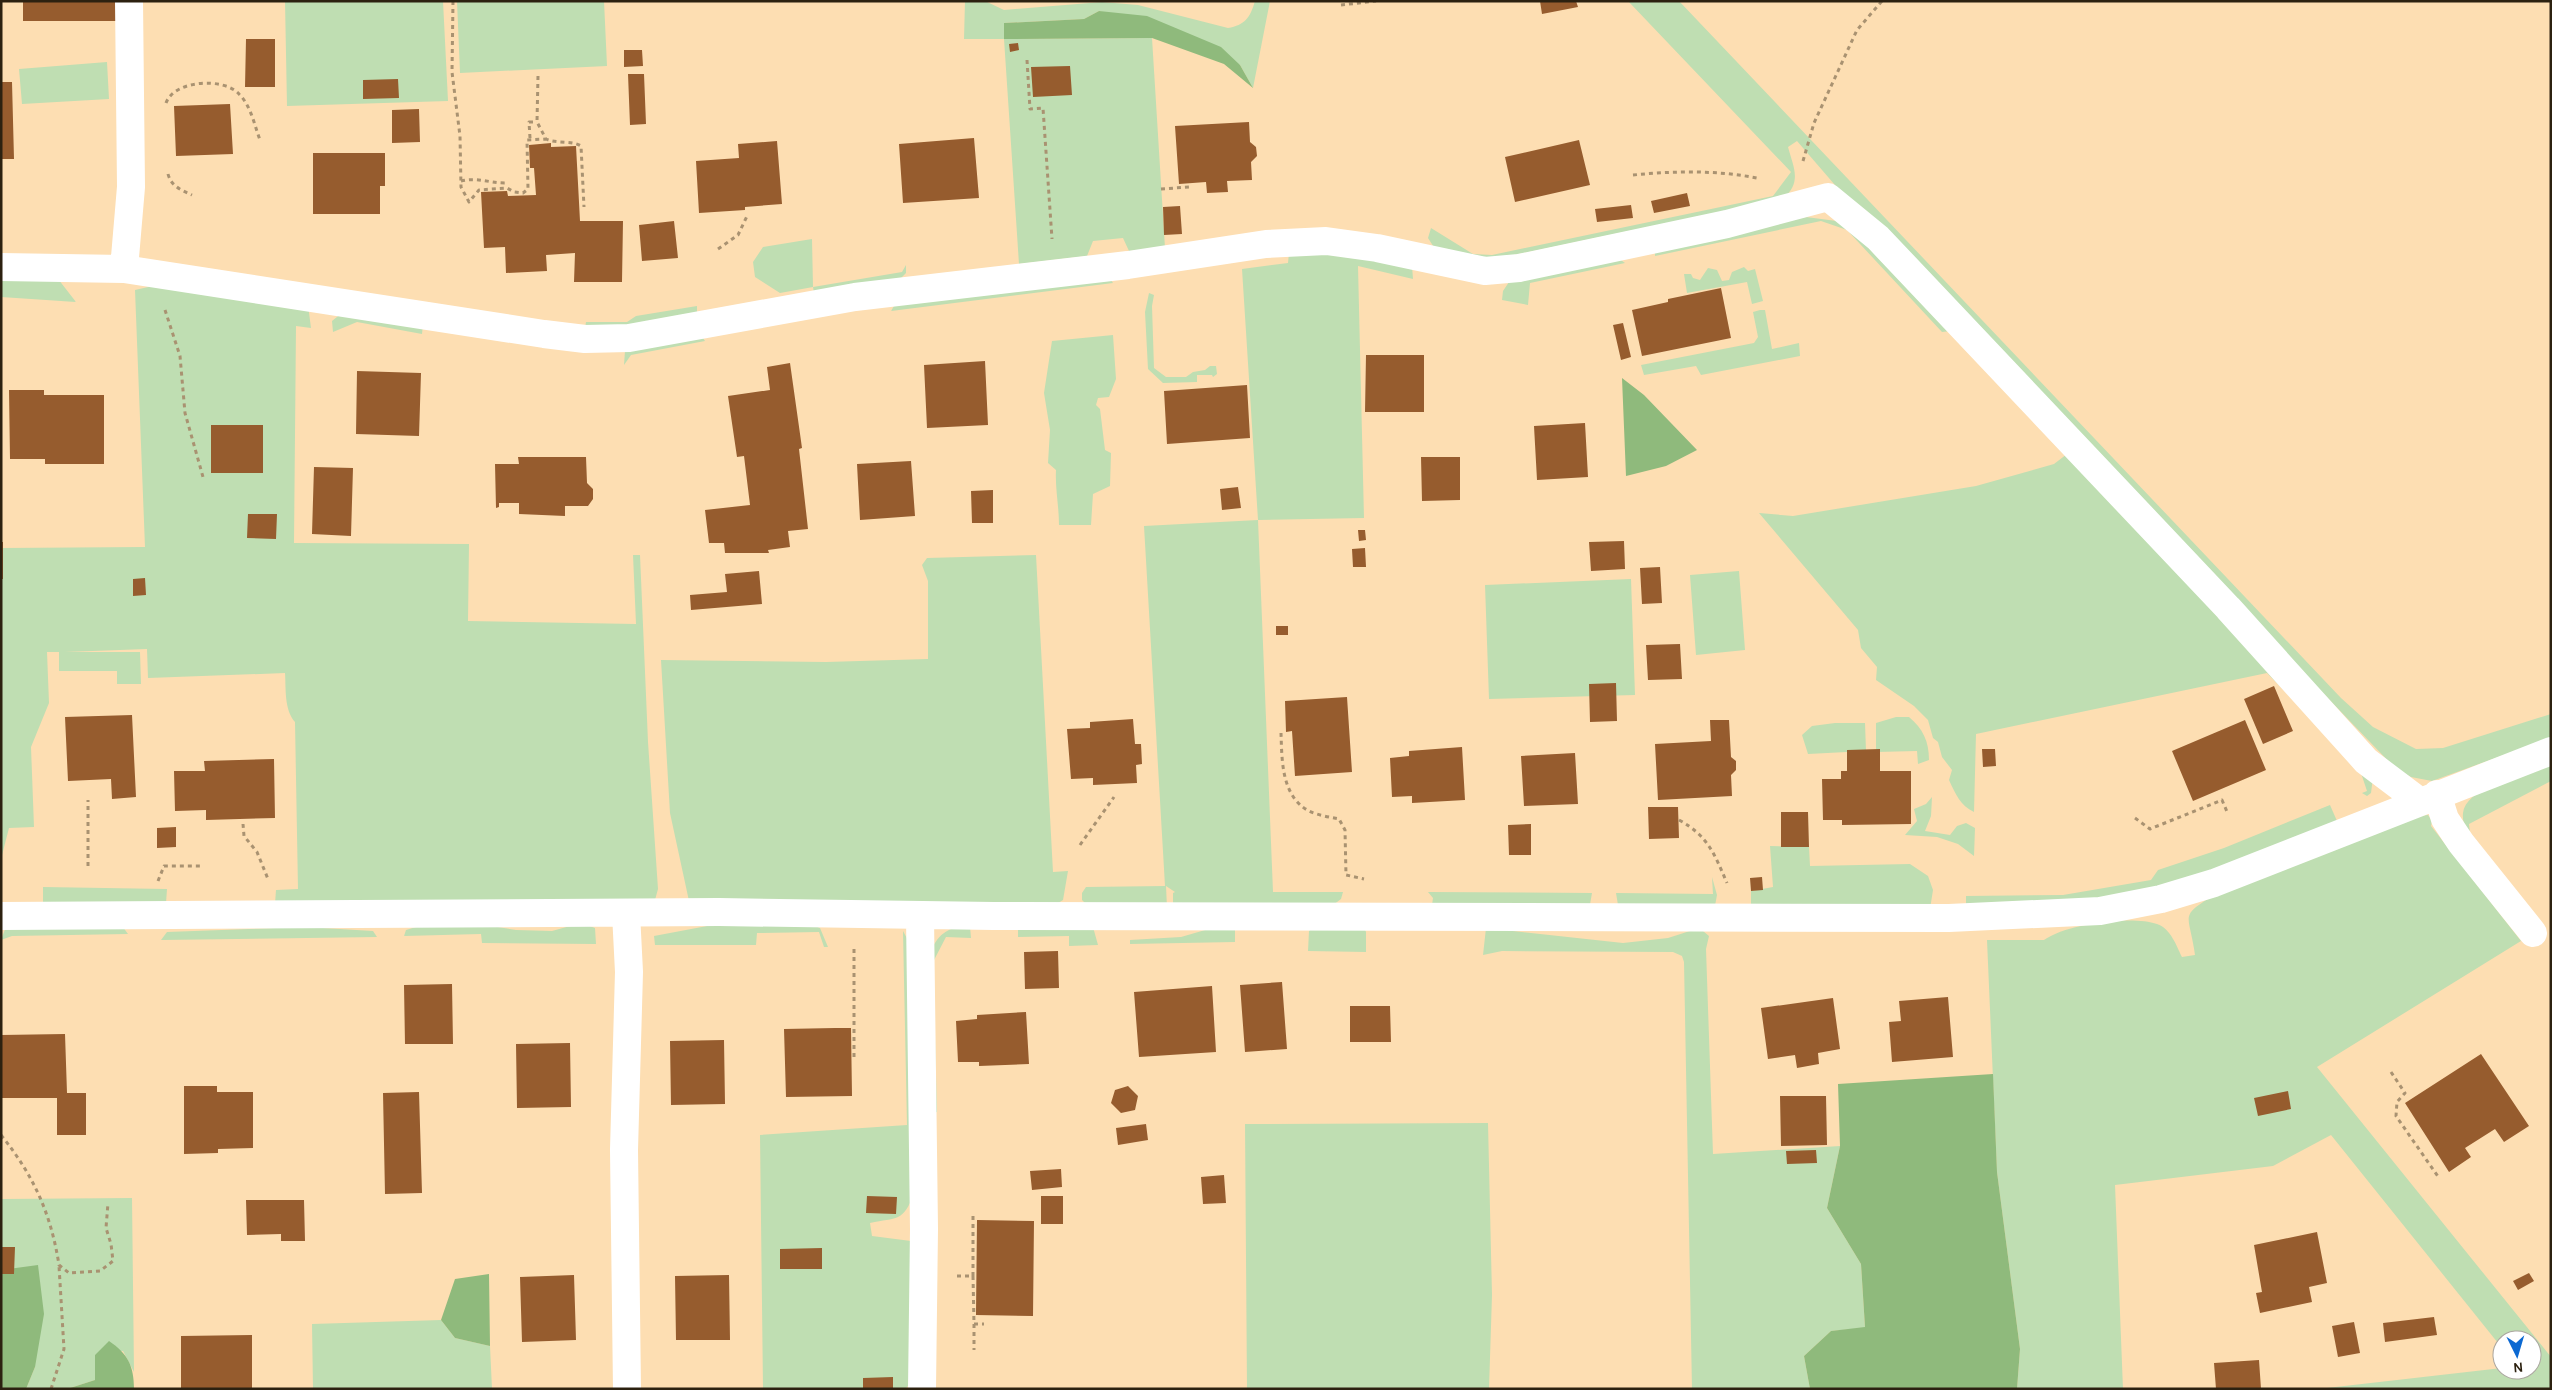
<svg xmlns="http://www.w3.org/2000/svg" width="2552" height="1390" viewBox="0 0 2552 1390" font-family="Karla,sans-serif">
  <rect width="100%" height="100%" fill="#fddeb2"/>
  <path fill="#bfdeb2" d="M285,1H443L448,101L287,106Z
    M457,1H604L607,66L460,73Z
    M965,1H985L1004,10L1102,2L1138,5L1228,28C1245,25 1250,18 1255,1H1270L1253,88L1240,65L1099,11L1084,19L1004,23V39L1152,38L1165,248L1129,251L1123,238L1093,241L1087,256L1019,264L1004,39H964Z
    M1628,1H1679L2341,698L2373,727L2416,749L2443,748L2551,714V738L2432,781L2411,777L2396,769L1841,192L1797,141L1788,147C1794,169 1802,182 1783,199L1490,260L1437,252L1428,238L1431,228L1473,254L1492,255L1773,196L1791,172Z
    M107,62L109,99L22,104L19,69Z
    M1806,217L1844,222L1951,331L1942,332L1847,230L1821,221L1655,256V248Z
    M812,239L813,287L902,272L906,265V273L901,278L814,293L813,287L780,293L755,277L753,262L763,247Z
    M1330,252L1412,266L1413,279L1358,266L1364,518L1258,520L1273,892H1343L1341,899L1329,908L1173,907V893L1175,892L1166,886L1167,908H1090L1082,900V893L1086,887L1165,886L1144,526L1258,520L1242,269L1288,263L1289,253Z
    M1618,258L1625,263L1530,283L1528,305L1502,300L1503,291L1509,282Z
    M1744,267L1748,271L1755,269L1763,301L1752,304L1747,282L1687,293L1684,274H1691L1693,278L1700,280L1708,268L1717,270L1722,281L1729,280L1732,272Z
    M55,275L76,302L1,297V277Z
    M1108,276L1113,283L891,311L894,306Z
    M157,285L308,305L311,328L296,326L294,543L469,544L468,621L636,624L633,555H640L648,742L658,889L655,900L275,904L276,890L298,889L295,722C284,710 286,688 285,673L148,678L147,649L65,652H140L141,684H117V671H59V652H47L49,703L31,747L34,827L9,828L1,859V548L145,547L135,290Z
    M1149,293L1154,295L1152,306L1154,368L1166,377H1186L1193,372L1205,370L1210,366H1216L1217,374L1213,377L1212,375H1197V382L1163,383L1148,369L1145,312Z
    M697,306V316L638,328H585L586,322H627L636,316Z
    M1760,310H1765L1772,349L1799,343L1800,356L1701,375L1696,366L1644,375L1641,365L1754,343L1758,337L1753,312Z
    M343,312L423,324L422,334L357,322L333,332L332,321Z
    M701,335L705,341L631,355L624,365L625,351Z
    M1113,335L1116,379L1109,397L1098,398L1096,405L1100,409L1105,450L1111,453L1110,486L1093,494L1091,525H1059C1059,506 1055,488 1056,470L1048,463L1050,430L1044,393L1052,341Z
    M2067,454L2373,777L2371,793L2367,796L2362,793L2367,791L2359,767L2267,673L1976,734L1974,812C1960,805 1956,795 1949,780L1952,770L1942,757L1938,742L1933,738L1928,720L1914,706L1876,680L1877,667L1861,648L1858,630L1759,513L1793,516L1976,486L2054,464Z
    M1036,555L1053,872L1068,871L1063,900L1050,908L689,901L670,813L661,660L826,662L928,659V581L922,565L927,558Z
    M1739,571L1745,650L1696,655L1690,575Z
    M1631,579L1635,695L1489,699L1485,585Z
    M1896,717H1909C1923,729 1929,741 1929,760L1918,764L1917,751L1876,752V723Z
    M1835,723H1865L1866,751L1808,754L1802,735L1812,726Z
    M2551,762V781L2469,824L2471,843C2467,833 2462,824 2463,813C2466,787 2529,771 2551,762Z
    M1932,797L1931,816L1925,831L1950,835L1957,826L1966,823L1975,828L1974,856L1958,844L1937,837L1905,835L1917,821L1914,809L1926,804Z
    M2330,805L2337,821L2208,874L2103,902L1966,904V896L2063,895L2151,880L2158,870L2224,848Z
    M2428,815L2432,821L2431,826L2521,941L2317,1067L2551,1357V1389H2318L2502,1368V1370H2532V1340H2502V1348L2331,1135L2273,1166L2115,1185L2123,1389H2017L2020,1349L1997,1172L1987,940H2044C2066,924 2131,915 2157,924C2171,929 2176,945 2182,957L2195,955C2189,911 2177,918 2219,892L2418,816Z
    M1770,846L1809,847L1810,866L1910,864L1928,876L1933,890L1930,909H1751V891L1773,887Z
    M1712,877L1717,895L1714,911H1619L1616,893L1713,894Z
    M43,887L167,889L166,903L43,904Z
    M1428,892L1592,893L1589,910L1432,905L1433,898Z
    M120,923L128,934L12,936L1,940L7,924Z
    M581,923L595,928L596,944L482,943L481,934L404,936L406,930L416,927L492,926L516,930L552,931Z
    M723,923L813,925L820,928L828,947H824L819,932L757,933L756,945H655L654,936Z
    M1315,925H1363L1366,932V952L1308,951L1309,931Z
    M970,926L971,938L946,937L933,962L937,1112L932,1113V948C942,930 951,927 970,926Z
    M1018,926L1093,927L1098,945L1069,946V936L1018,937Z
    M1219,926H1235V942L1130,944V940L1181,937Z
    M306,927L373,931L377,937L161,940L167,932Z
    M1486,928L1623,943L1668,938L1693,930L1703,931L1709,936L1706,949L1713,1154L1840,1146L1827,1208L1861,1264L1865,1328L1831,1331L1804,1356L1810,1389H1692L1684,962L1682,956L1673,952L1502,951L1483,955Z
    M903,931L910,944L914,1193C903,1223 897,1217 870,1223L872,1236L911,1241L912,1357L908,1386L905,1389H763L760,1135L907,1125Z
    M1488,1123L1492,1295L1489,1389H1247L1245,1124Z
    M132,1198L134,1372L123,1351L95,1355V1380L67,1389H26L35,1367L1,1270V1199Z
    M441,1320L455,1338L490,1346L492,1389H313L312,1324Z"/>
  <path fill="#8fba7c" d="M1099,11L1147,16L1221,47L1240,65L1253,88L1224,64L1152,38L1004,39V23L1084,19Z
    M1622,378L1644,395L1697,450L1666,466L1626,476Z
    M1993,1074L1997,1172L2020,1349L2017,1389H1810L1804,1356L1831,1331L1865,1327L1861,1264L1827,1208L1840,1146L1838,1084Z
    M38,1265L44,1314L35,1367L26,1389H1V1270Z
    M489,1274L490,1346L455,1338L441,1320L455,1279Z
    M109,1341C128,1354 134,1366 134,1389H67L95,1380V1355Z"/>
  <path fill="#965c2e" d="M23,1H118V21H23Z
    M1540,1H1576L1578,7L1542,14Z
    M246,39H275V87H245Z
    M1018,43L1019,50L1010,52L1009,44Z
    M624,50H642L643,66L624,67Z
    M1070,66L1072,95L1033,97L1031,67Z
    M628,74H644L646,124L630,125Z
    M398,79L399,98L363,99V80Z
    M1,82H12L14,159H1Z
    M230,104L233,154L176,156L174,106Z
    M419,109L420,142L392,143V110Z
    M1249,122L1250,142L1256,147L1257,156L1251,162L1252,180L1227,181L1228,192L1207,193L1206,182L1179,184L1175,126Z
    M974,138L979,198L903,203L899,144Z
    M1579,140L1590,185L1515,202L1505,157Z
    M777,141L782,204L745,207V210L699,213L696,161L739,158L738,144Z
    M551,143V147L576,146L580,221H623L622,282H574L575,253L546,255L547,271L506,273L505,247L484,248L481,192L507,191L508,196L536,195L534,168H530L529,145Z
    M313,153H385V186H380V214H313Z
    M1687,193L1690,206L1654,213L1651,201Z
    M1631,205L1633,218L1597,222L1595,209Z
    M1180,206L1182,234L1164,235L1163,207Z
    M674,221L678,258L642,261L639,225Z
    M1721,288L1731,338L1642,356L1632,310L1668,302V299Z
    M1623,323L1631,357L1621,360L1613,325Z
    M1366,355H1424V412H1365Z
    M985,361L988,425L927,428L924,365Z
    M790,363L802,448L799,449L808,529L788,531L790,547L768,550L769,553H725L724,543H709L705,510L750,505L744,456L737,457L728,396L770,390L767,367Z
    M357,371L421,373L419,436L356,434Z
    M1247,385L1250,438L1167,444L1164,391Z
    M9,390H44V395H104V464H45V459H10Z
    M1585,423L1588,477L1537,480L1534,426Z
    M211,425H263V473H211Z
    M518,457H586L587,483L593,489V499L588,506H565V516L519,514V503H499V507L496,508L495,464H519Z
    M1421,457H1460V500L1422,501Z
    M911,461L915,516L860,520L857,464Z
    M314,467L353,468L351,536L312,534Z
    M1238,487L1241,508L1222,510L1220,489Z
    M993,490V523H972L971,491Z
    M248,514H277L276,539L247,538Z
    M1358,530H1365L1366,540L1359,541Z
    M1624,541L1625,569L1591,571L1589,542Z
    M1,542H3V579H1Z
    M1365,548L1366,567H1353L1352,549Z
    M1660,567L1662,603L1642,604L1640,568Z
    M759,571L762,604L691,610L690,595L727,592L725,574Z
    M145,578L146,595L133,596V579Z
    M1276,626H1288V635H1276Z
    M1680,644L1682,679L1648,680L1646,645Z
    M1616,683L1617,721L1590,722L1589,684Z
    M2274,686L2293,731L2263,744L2244,699Z
    M1347,697L1352,772L1295,776L1292,731L1286,732L1285,701Z
    M132,715L136,797L112,799L111,779L68,781L65,717Z
    M1133,719L1135,744H1141L1142,764L1136,765L1137,783L1093,785V778L1071,779L1067,729L1090,728V722Z
    M1710,720H1729L1731,757L1736,761V770L1731,775L1732,796L1658,800L1655,744L1711,741Z
    M2245,720L2266,770L2193,801L2172,751Z
    M1462,747L1465,800L1412,803V796L1392,797L1390,758L1409,756V751Z
    M1880,749V771H1911V824L1842,825V820H1823L1822,779H1841V771H1847V750Z
    M1982,749H1995L1996,766L1983,767Z
    M1575,753L1578,804L1524,806L1521,756Z
    M274,759L275,818L206,820V810L175,811L174,771H205L204,761Z
    M1648,807H1678L1679,838L1649,839Z
    M1781,812H1808L1809,847H1781Z
    M1531,824V855H1509L1508,825Z
    M176,827V847L157,848V828Z
    M1762,877L1763,890L1751,891L1750,878Z
    M1058,951L1059,988L1025,989L1024,952Z
    M1282,982L1287,1049L1245,1052L1240,985Z
    M452,984L453,1044H405L404,985Z
    M1212,986L1216,1052L1139,1057L1134,992Z
    M1948,997L1953,1057L1892,1062L1889,1022L1901,1021L1899,1001Z
    M1833,998L1840,1049L1818,1053L1819,1064L1797,1068L1795,1055L1768,1059L1761,1008Z
    M1350,1006H1390L1391,1042H1350Z
    M1026,1012L1029,1064L979,1066V1062H958L956,1021L977,1019V1015Z
    M835,1028H851L852,1096L786,1097L784,1029Z
    M65,1034L67,1093H86V1135H57V1098H1V1035Z
    M724,1040L725,1104L671,1105L670,1041Z
    M570,1043L571,1107L517,1108L516,1044Z
    M2481,1054L2529,1126L2504,1142L2495,1129L2465,1148L2471,1157L2449,1172L2405,1103Z
    M184,1086H217V1092H253V1148L218,1149V1153L184,1154Z
    M1128,1086L1138,1096L1135,1110L1121,1113L1111,1103L1115,1090Z
    M2288,1091L2291,1109L2258,1116L2254,1098Z
    M419,1092L422,1193L385,1194L383,1093Z
    M1780,1096H1826L1827,1145L1781,1146Z
    M1146,1124L1148,1140L1118,1145L1116,1128Z
    M1816,1150L1817,1163L1787,1164L1786,1151Z
    M1061,1169L1062,1187L1032,1190L1030,1171Z
    M1224,1175L1226,1203L1203,1204L1201,1177Z
    M867,1196L897,1197L896,1214L866,1213Z
    M1041,1196H1063V1224H1041Z
    M246,1200H304L305,1241H281V1234L247,1235Z
    M977,1220L1034,1221L1033,1316L976,1315Z
    M2317,1232L2327,1283L2309,1287L2312,1302L2260,1313L2256,1293L2262,1292L2254,1245Z
    M1,1247H15L14,1274H1Z
    M822,1248V1269H780V1249Z
    M2529,1273L2534,1281L2518,1290L2513,1281Z
    M574,1275L576,1340L522,1342L520,1277Z
    M729,1275L730,1340H676L675,1276Z
    M2434,1317L2437,1335L2385,1342L2383,1323Z
    M2354,1322L2360,1353L2338,1357L2332,1326Z
    M252,1335V1389H181V1336Z
    M2259,1360L2261,1389H2216L2214,1363Z
    M893,1377V1389H863V1378Z"/>
  <g fill="none" stroke-linecap="round" stroke-linejoin="round">
    <path stroke="#a99271" stroke-width="3" stroke-dasharray="4 4" stroke-linecap="butt" d="M453,1L452,72L460,136L461,187L469,202L479,190L507,188L514,192L523,193L528,189L527,140L546,139
      M1341,5L1376,1
      M1027,60L1030,109L1043,108L1052,239
      M538,76L537,122L546,139C557,144 572,140 581,146L584,207
      M166,103C174,80 224,77 239,94C251,106 254,124 260,140
      M530,138L529,122H537
      M1803,161L1814,123L1857,30L1882,1
      M168,174C171,186 181,190 192,195
      M1633,175C1674,171 1716,170 1757,178
      M461,181C477,177 489,183 505,183
      M1161,189L1189,187
      M718,249L738,235L748,214
      M165,310L180,356L185,413L203,477
      M1281,733C1282,760 1281,796 1309,811C1317,815 1329,817 1339,819L1345,830L1346,875L1364,879
      M2135,818L2150,829L2222,800L2228,814
      M1679,820C1708,836 1714,853 1727,883
      M243,824L244,836L257,852L268,879
      M1080,845L1114,797
      M88,866V800
      M158,881L164,866H202
      M854,949V1058
      M2391,1072L2405,1093L2397,1102L2396,1116L2439,1178
      M1,1135C34,1176 51,1214 59,1265L69,1273L100,1271L113,1261L111,1244L106,1228L108,1203
      M957,1276H973L974,1324H984
      M973,1276V1213
      M974,1324V1350
      M51,1389L64,1349L59,1266"/>
    <path stroke="#fff" stroke-width="28" d="M1,267L124,269L544,334L585,339L629,338L855,297L1128,265L1266,244L1326,241L1377,248L1485,271L1519,268L1727,224L1828,197L1878,238L2228,608L2366,761L2419,801
      M124,269L131,187L129,1
      M2437,794L2445,819L2461,843L2533,933
      M626,913L629,972L624,1150L627,1389
      M1,916L719,912L994,916L1949,918L2100,911L2161,899L2214,883L2551,751
      M920,916L924,1229L922,1389"/>
  </g>
  <rect width="2552" height="1390" fill="none" stroke="#2c2110" stroke-width="5"/>
  <g transform="translate(2517 1355) rotate(175)"><circle r="24" fill="#ffffff" stroke="#aba69f"/>
  <path d="M0-4L9 19L0 12L-9 19Z" fill="#0c69d2"/>
  <text y="-8" font-size="14" font-weight="bold" text-anchor="middle" fill="#2c2110">N</text>
  </g>
</svg>
